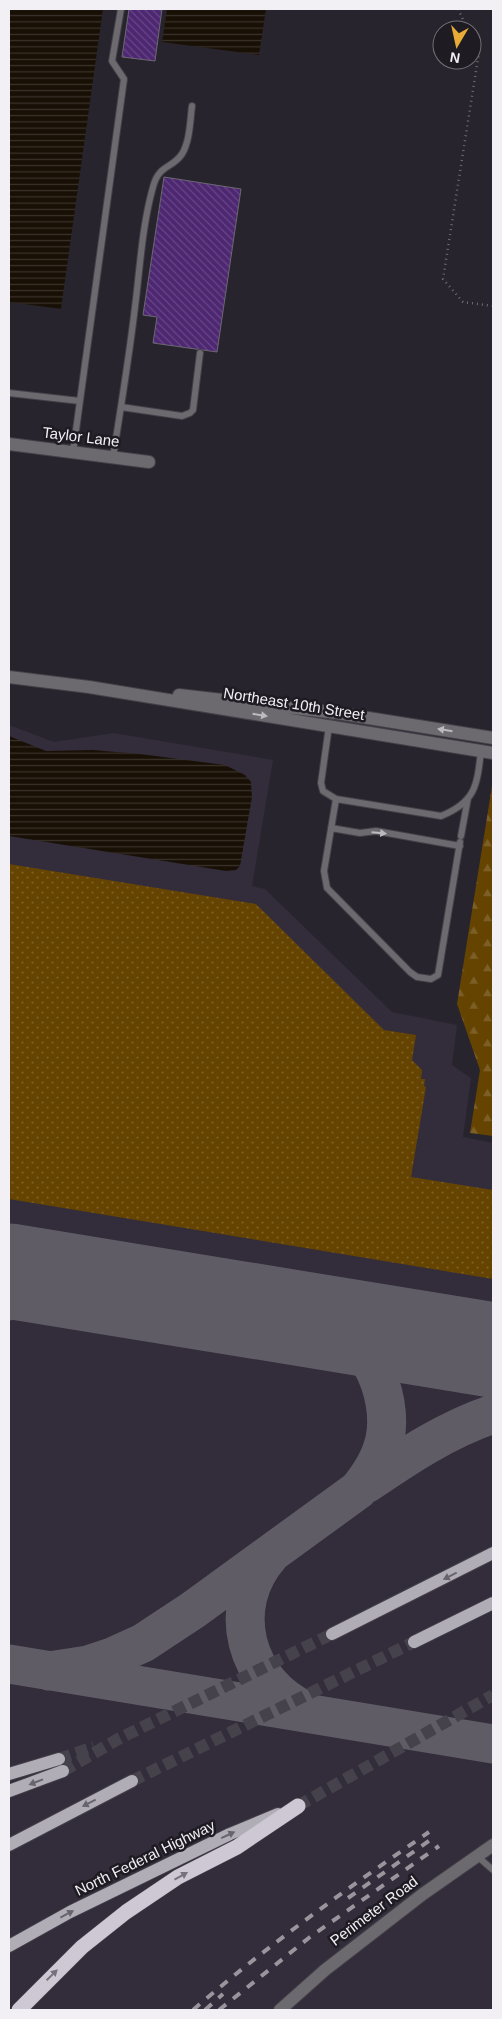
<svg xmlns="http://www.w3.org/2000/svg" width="502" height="2019" viewBox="0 0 502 2019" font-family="Helvetica,sans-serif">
  <defs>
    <pattern id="grass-dots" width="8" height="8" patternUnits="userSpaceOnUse" patternTransform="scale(1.25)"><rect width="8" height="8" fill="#644400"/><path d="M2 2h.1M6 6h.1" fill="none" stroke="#7b5f26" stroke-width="1.8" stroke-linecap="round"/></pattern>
    <pattern id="forest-firs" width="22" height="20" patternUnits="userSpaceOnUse" patternTransform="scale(1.25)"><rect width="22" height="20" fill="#644400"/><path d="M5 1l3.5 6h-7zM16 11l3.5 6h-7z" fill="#7b5f26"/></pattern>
    <pattern id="water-rules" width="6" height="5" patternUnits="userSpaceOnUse" patternTransform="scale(1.25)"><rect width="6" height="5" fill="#181005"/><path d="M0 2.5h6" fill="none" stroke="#3a332a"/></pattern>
    <pattern id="building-back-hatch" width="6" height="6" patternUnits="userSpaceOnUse" patternTransform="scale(1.25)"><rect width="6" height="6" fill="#4d2771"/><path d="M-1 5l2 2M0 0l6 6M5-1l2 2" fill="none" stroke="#674786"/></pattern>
  </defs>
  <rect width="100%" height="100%" fill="#28242d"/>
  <path fill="#332c3b" d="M9,725L54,742L114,733L273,760L252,886L265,889L392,1012L457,1025L452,1065L471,1078L463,1137L493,1143V2010H9Z"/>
  <path fill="url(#grass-dots)" d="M9,864L256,904L384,1030L416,1035L412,1060L422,1070L421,1079H425L424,1086L426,1087L411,1177L493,1190V1279L9,1199Z"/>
  <path fill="url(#forest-firs)" d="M493,780V1136L470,1133L480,1070L457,1004Z"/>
  <path fill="url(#water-rules)" d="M9,9H103L61,309L9,302Z
    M167,9H266L259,55L162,42Z
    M9,736L46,751L93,750L140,754L225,765L245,775L251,782L252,797L240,866L236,870L226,871L9,836Z"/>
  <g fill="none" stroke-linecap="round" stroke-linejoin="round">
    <path stroke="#605c65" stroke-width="39" d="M9,1301C35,1283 67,1284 98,1285
      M366,1484C407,1456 446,1430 493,1414
      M270,1555C224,1607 245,1684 307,1711
      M9,1664L493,1744
      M49,1671L88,1665L112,1657L143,1643L193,1610L358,1490C386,1456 394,1426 380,1383C375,1369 367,1354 355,1345C338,1332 316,1325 296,1318"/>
    <path stroke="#605c65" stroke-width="95" d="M9,1271L493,1350"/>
  </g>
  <path fill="url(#building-back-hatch)" stroke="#6c6872" d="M129,9H162L155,61L122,57Z
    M164,177L241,189L217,352L153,343L157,317L143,315Z"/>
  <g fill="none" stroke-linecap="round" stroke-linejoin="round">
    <path stroke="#46424b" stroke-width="12" stroke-dasharray="12 6" stroke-linecap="butt" d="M59,1759L94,1747
      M63,1771L120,1738L332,1634
      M132,1781L414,1642
      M298,1806L493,1695"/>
    <defs>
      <path id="service" d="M9,393L80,401
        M121,407L182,416L190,413L193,410L200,353
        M73,452L124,79L112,61L121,9
        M113,457C121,407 129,358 135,307C140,268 142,226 153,187C159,164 172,169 182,154C190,141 190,121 192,106
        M329,726L321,783L323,791L336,799L441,816C476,802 477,785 481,751
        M336,799L324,871L327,888L410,972L417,977L431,979L438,975L460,842
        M331,828L360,833L376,831L460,846
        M461,836L468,798
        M477,1856L493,1870"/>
      <path id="minor" d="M9,444L149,462"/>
      <path id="tertiary" d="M9,677L89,687L493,753
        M179,695L337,713L493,738
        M280,2010L325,1970L423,1894L493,1845"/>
      <path id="primary" d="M332,1634L493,1553
        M414,1642L493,1603
        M9,1774L59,1759
        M9,1791L63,1771
        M9,1845L132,1781
        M9,1946L70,1912L230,1834L278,1814"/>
      <path id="motorway" d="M19,2010L82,1947L126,1912L178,1877L237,1847L298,1806"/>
    </defs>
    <use href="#service" stroke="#444049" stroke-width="8"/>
    <use href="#minor" stroke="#444049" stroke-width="14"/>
    <use href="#tertiary" stroke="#444049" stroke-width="14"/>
    <use href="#primary" stroke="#444049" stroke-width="14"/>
    <use href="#motorway" stroke="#444049" stroke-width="16"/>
    <path stroke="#706c74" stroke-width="2.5" stroke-dasharray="1 4" stroke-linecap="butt" d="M458,9L468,30
      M472,38L479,52L443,279L463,302L493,306"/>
    <use href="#service" stroke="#6c6a6e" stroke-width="6"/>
    <use href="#minor" stroke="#6c6a6e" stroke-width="12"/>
    <use href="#tertiary" stroke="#6c6a6e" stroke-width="12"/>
    <use href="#primary" stroke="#b1adb7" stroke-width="12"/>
    <use href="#motorway" stroke="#cdc8d4" stroke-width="15"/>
    <path stroke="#99959d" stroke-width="4" stroke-dasharray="9 9" stroke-linecap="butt" d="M348,1898L433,1838
      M193,2010C268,1945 348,1888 429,1832
      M205,2010L223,1994
      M219,2010L310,1937L439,1846"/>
  </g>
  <defs><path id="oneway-solid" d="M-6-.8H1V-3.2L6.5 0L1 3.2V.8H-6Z" transform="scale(1.25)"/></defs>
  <g fill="#bcbabf">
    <use href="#oneway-solid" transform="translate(260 715) rotate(9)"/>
    <use href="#oneway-solid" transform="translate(445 730) rotate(-171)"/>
    <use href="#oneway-solid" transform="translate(379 833) rotate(5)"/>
  </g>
  <g fill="#68646d">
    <use href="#oneway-solid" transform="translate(450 1576) rotate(153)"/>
    <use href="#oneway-solid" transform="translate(36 1782) rotate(159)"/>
    <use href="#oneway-solid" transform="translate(89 1803) rotate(153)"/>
    <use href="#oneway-solid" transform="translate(228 1835) rotate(-25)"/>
    <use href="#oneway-solid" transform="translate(67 1914) rotate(-28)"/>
  </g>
  <g fill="#76727c">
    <use href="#oneway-solid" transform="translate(181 1876) rotate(-29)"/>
    <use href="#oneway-solid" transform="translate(52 1975) rotate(-44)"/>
  </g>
  <g text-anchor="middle" stroke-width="5" stroke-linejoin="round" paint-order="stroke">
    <g font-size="15" fill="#f2eff5" stroke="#1f1b23">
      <text transform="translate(81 437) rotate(7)" y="5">Taylor Lane</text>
      <text transform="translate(294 704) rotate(9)" y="5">Northeast 10th Street</text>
      <text transform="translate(145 1858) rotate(-26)" y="5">North Federal Highway</text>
      <text transform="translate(374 1911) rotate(-37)" y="5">Perimeter Road</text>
    </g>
  </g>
  <rect width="502" height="2019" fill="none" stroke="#f2eff5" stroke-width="20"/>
  <g transform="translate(457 45) rotate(189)"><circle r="24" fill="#1f1b23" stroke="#737077"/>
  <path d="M0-4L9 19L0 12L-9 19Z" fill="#e9ab38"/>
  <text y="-8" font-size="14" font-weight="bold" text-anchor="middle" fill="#f2eff5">N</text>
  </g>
</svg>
